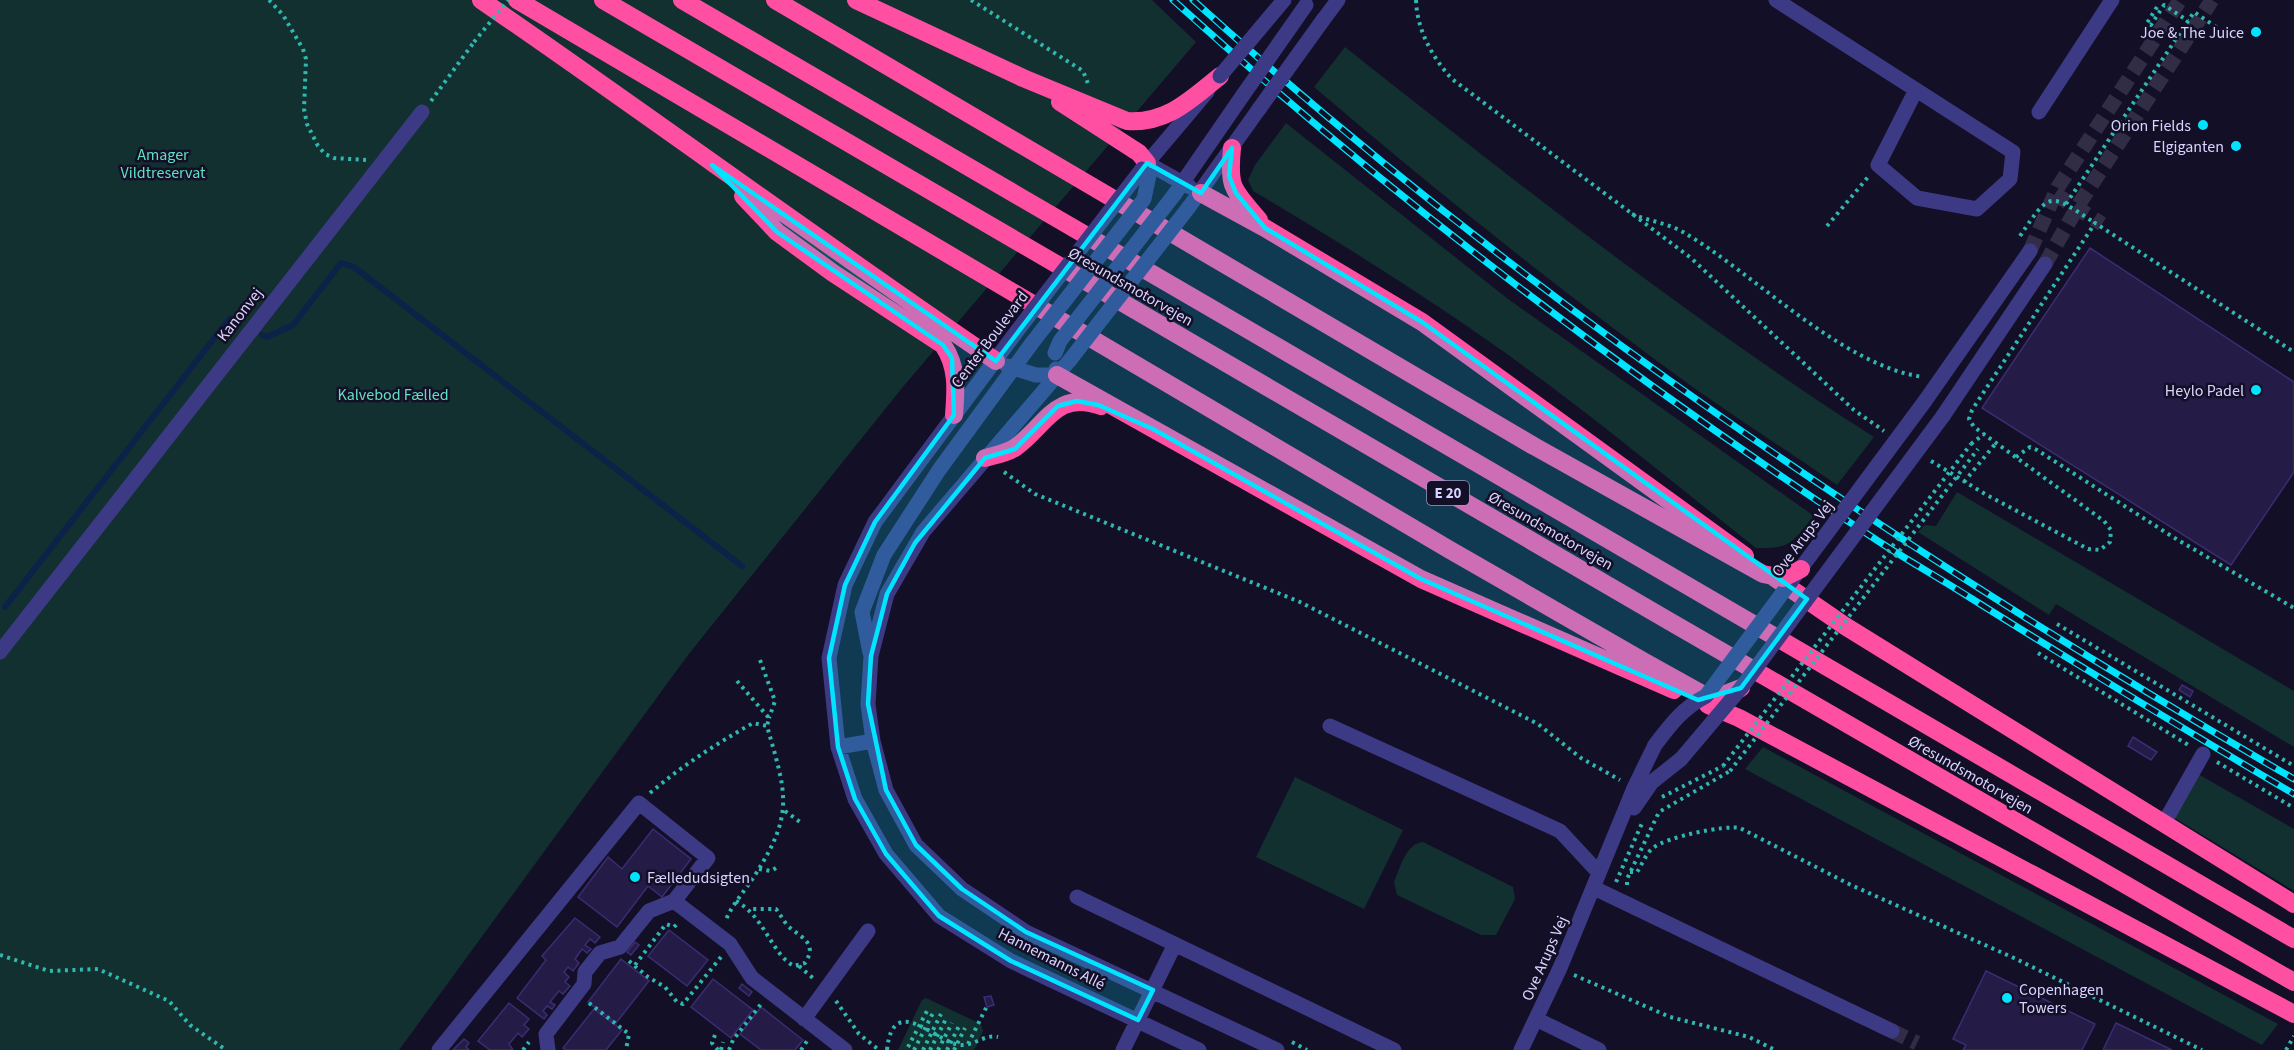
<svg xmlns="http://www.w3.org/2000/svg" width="2294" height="1050" viewBox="0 0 2294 1050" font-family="'Source Sans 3',sans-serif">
  <rect width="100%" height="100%" fill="#130f26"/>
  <path fill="#12302f" d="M0,0H1152L1196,42L902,388L688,655L399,1050H0Z
    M1345,47C1517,183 1689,319 1874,437L1837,485C1789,452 1741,421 1694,388C1563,293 1437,192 1314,87Z
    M1286,123L1508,299L1814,516C1792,542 1792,549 1756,548C1667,478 1580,405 1487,340C1411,287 1333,238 1253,191L1248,180L1255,165Z
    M1957,492L2294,691V747L2056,604L2049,615L1918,532L1925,525L1936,526Z
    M1763,747L2278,1024L2262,1045L1745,769Z
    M2198,774L2294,829V891L2173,817Z
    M1295,777L1403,830L1364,909L1256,857Z
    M1423,842L1513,887L1515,899L1496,935H1481L1397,895L1394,882C1400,868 1406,843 1423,842Z
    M926,998L981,1024L983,1031L974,1050H898L922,1000Z"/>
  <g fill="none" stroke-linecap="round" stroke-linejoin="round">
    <path stroke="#0c2248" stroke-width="6" d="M262,335L267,337L293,325L341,263L354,267L742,566
      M5,607L230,318L238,322"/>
  </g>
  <path fill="#241b47" stroke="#3b2d73" stroke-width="1.5" d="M2090,248L2294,382V472L2231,565L1982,408Z
    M2182,685L2193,691L2190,697L2179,690Z
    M2133,737L2157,752L2151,760L2128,746Z
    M653,829L691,859L662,897L648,886L617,927L578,897L608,857L622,869Z
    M575,918L600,937L595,943L590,939L585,945L591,949L587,953L582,949L575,959L579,963L573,971L568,967L564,972L569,977L565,982L570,986L563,994L559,991L550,1002L555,1005L552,1009L547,1006L543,1011L547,1015L544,1019L517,998L546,960L542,956Z
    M669,930L708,960L687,986L648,956Z
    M635,942L639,945L631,955L627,952Z
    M621,959L649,981L616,1023L588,1002Z
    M1986,971L2095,1024L2082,1050H1963L1966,1045L1953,1039Z
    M713,979L753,1010L731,1038L691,1007Z
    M742,984L752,992L749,996L739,988Z
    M991,996L994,1005L987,1007L984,997Z
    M509,1003L529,1019L524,1025L529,1029L522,1037L518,1033L509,1044L513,1050H490L478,1041Z
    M761,1007L803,1040L795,1050H761L740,1034Z
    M594,1009L622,1030L606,1050H566L563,1048Z
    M2116,1023L2172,1050H2103Z
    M464,1039L469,1043L466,1047L469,1050H453Z"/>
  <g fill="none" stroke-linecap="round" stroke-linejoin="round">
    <path stroke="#312d47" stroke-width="15" stroke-dasharray="15 8" stroke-linecap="butt" d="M2055,194L2102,224
      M2030,251L2058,187L2180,0
      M2045,264L2081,201L2212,0
      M1892,1031L1917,1043"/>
    <path stroke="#2fb8b0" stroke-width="4" stroke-dasharray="3 4.5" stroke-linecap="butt" d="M269,0L283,15L303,49L306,59L304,109L307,124L318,146L325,154L334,158L366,160
      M971,0L1083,71L1089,86
      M1416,0C1417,30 1432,57 1452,79L1691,258L1854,410L1884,431
      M2157,7L2147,23L2151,25L2164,5L2188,21
      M431,101L474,42
      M2066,204L2194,12L2225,33
      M1632,214C1649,221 1667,223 1683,232C1755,274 1842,366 1923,377
      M1827,226L1868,177
      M2020,236C2051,190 2049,193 2095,223
      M1971,444L1984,434
      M2016,457L2030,447L2037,450L2173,537L2294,608
      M1931,461L1985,494L2088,549L2100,550L2110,542L2111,530L2104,521L1974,427L1969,419L1972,410L2095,223L2294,352
      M1004,472L1035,494L1300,602L1538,724L1581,758L1620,780
      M1964,482L1996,443
      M2057,624L2294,766
      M2038,653L2190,746
      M760,660L775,701L769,718
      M737,681L769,718L767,726
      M2217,762L2294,808
      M650,793C683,765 716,744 753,723L767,726C786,793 795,813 755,875C745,891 732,904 725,922
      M1662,797L1723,766
      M785,811L800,822
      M759,869L771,871L776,868
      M1630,872H1637C1642,865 1646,853 1653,848C1666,837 1724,825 1740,828L1851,885L2014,958L2202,1050
      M1616,882L1643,821
      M1627,885V879L1659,812L1730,771
      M736,901C765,917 772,955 794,966L805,963C819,942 799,937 787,925C783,920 780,914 776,909H749
      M0,955L49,971L98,969L169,1001L190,1025L226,1050
      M629,961L648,977L665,987L677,1002L683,1004L721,957
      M635,965L666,924L674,927L677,924
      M799,966L814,979
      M1574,975L1670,1017L1749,1037L1775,1050
      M836,1001L859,1034L879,1050
      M589,1003L629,1034L626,1050
      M715,1035L712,1043L718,1050
      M1292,1042L1307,1050
      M968,1044L987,1006
      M908,1047L928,1009
      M523,1050L529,1042
      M721,1050L723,1042
      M729,1050L733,1040L761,1004
      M801,1050L807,1041
      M887,1050C893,989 939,1046 962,1045C975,1045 985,1034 998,1037
      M914,1050L934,1011
      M923,1050L941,1014
      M930,1050L947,1017
      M938,1050L952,1023
      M947,1050L959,1026
      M954,1050L965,1028
      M2286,1050L2294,1036"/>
    <path stroke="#3d3a85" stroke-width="15" d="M1776,0L2013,152L2010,179L1977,209L1917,198L1878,165L1916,90
      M1323,20L1338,0
      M2039,112L2112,0
      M1147,163L1190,187
      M1142,169L1207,92
      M1174,195L1243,95
      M1189,207L1259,109
      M1014,335L875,522L845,585L829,658L838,747L855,799L886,854L939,916L1011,961L1199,1050
      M1070,360L923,532L887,594L871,656L868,704L873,741L886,790L916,845L962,889L1026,932L1277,1050
      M1007,366L1036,375H1057L1056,369
      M1925,401L2030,251
      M1943,416L2045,264
      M0,652L422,112
      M870,653L862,612L884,555L939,470L1032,343
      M1330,726L1560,831L1599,873
      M838,747L873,741
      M1634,808L1652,782L1681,759
      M2164,823L2203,754
      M1594,888L1892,1031
      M1077,897L1394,1050
      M674,901L730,944L752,978L845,1050
      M804,1019L868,931
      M1536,1019L1599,1050
      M439,1050L639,803L708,858L674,901
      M548,1050L546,1034L584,984L585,972L600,953L620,947L649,911L674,901
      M1123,1050L1175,944
      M1521,1050L1560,968L1634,788L1655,745"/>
    <path stroke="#ff4fa3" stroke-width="18" d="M481,0C654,119 822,243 996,361
      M517,0L1450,550L1643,661L1706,696L1723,695L1741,688
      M603,0L1669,621L2294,982
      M682,0L2294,939
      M775,0L1532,445
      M856,0L1023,78L1127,121C1167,124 1191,99 1220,76
      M1060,102L1139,153L1147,163
      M1232,148C1228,189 1233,189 1259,220
      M1201,193L1265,228L1422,322L1745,556
      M743,196L777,232L833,273L943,345C958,367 956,390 954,415
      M1057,375L1421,579L1674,690
      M985,458C995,455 1008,453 1016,447C1047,424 1056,390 1101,406
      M1775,578L1845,626L2294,904
      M1708,705L1739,718L2294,1014"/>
    <defs>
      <path id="rail" d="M1173,0C1392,198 1628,377 1875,539C1905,559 1938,577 1969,597C2076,664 2185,730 2294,794
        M1193,0C1528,302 1904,553 2294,779"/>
    </defs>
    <use href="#rail" stroke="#00e5ff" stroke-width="7"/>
    <use href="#rail" stroke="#130f26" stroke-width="4.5" stroke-dasharray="14" stroke-linecap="butt"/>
    <path stroke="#2fb8b0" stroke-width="4" stroke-dasharray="3 4.5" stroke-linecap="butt" d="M474,42L508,0
      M1723,766L1971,444
      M1730,771L1978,449"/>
    <path stroke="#3d3a85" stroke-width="15" d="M1220,76L1284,0
      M1243,95L1306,5
      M1259,109L1323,20
      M1014,335L1142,169
      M1032,343L1144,199L1149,175
      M1055,353L1060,341L1174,195
      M1070,360L1189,207
      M1655,745C1671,724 1683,708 1706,696L1925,401
      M1681,759L1741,688L1943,416"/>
    <path stroke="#ff4fa3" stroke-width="18" d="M1532,445L1763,574L1783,578L1801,569"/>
  </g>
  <path fill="#00e5ff" fill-opacity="0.2" stroke="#00e5ff" stroke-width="4.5" stroke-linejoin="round" d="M1232,148L1229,176L1236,193L1265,228L1422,322L1807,599L1741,688L1698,700L1421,579L1153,429L1098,405L1077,401L1058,406L1015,449L985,458L915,543L887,594L871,656L868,704L886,790L916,845L962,889L1026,932L1153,990L1138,1020L1011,961L939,916L886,854L855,799L838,747L829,658L845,585L875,522L954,415L952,358L943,345L777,232L712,165L996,361L1147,163L1201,193Z"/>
  <g fill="#00e5ff" stroke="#130f26" stroke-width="2">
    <circle cx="2256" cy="32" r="6"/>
    <circle cx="2203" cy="125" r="6"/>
    <circle cx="2236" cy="146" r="6"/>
    <circle cx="2256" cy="390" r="6"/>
    <circle cx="635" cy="877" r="6"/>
    <circle cx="2007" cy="998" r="6"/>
  </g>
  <g text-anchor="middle" stroke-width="5" stroke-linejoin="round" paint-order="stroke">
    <rect fill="#130f26" stroke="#9e99be" stroke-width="1.5" x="1427" y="481" width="42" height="24" rx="4.5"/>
    <g font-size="15" font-weight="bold" fill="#d9d4ff">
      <text x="1448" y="498">E 20</text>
    </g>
    <g font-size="16" fill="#d9d4ff" stroke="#130f26" text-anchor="end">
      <text x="2244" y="38">Joe &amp; The Juice</text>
      <text x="2191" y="131">Orion Fields</text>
      <text x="2224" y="152">Elgiganten</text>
      <text x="2244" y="396">Heylo Padel</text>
      <text x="647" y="883" text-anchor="start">Fælledudsigten</text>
      <text x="2019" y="995" text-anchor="start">Copenhagen<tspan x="2019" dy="18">Towers</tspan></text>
    </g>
    <g font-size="16" fill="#5fe0c0" stroke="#130f26">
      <text x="163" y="160">Amager<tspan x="163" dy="18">Vildtreservat</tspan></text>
      <text x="393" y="400">Kalvebod Fælled</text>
    </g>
    <g font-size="16" fill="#d9d4ff" stroke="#130f26">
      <text transform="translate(1131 286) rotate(30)" y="6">Øresundsmotorvejen</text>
      <text transform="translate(239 314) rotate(-52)" y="6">Kanonvej</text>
      <text transform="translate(989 339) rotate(-53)" y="6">Center Boulevard</text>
      <text transform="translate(1551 530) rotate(30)" y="6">Øresundsmotorvejen</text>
      <text transform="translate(1802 538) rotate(-53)" y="6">Ove Arups Vej</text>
      <text transform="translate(1971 774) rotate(30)" y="6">Øresundsmotorvejen</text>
      <text transform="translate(1052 958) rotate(27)" y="6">Hannemanns Allé</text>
      <text transform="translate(1544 958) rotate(-66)" y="6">Ove Arups Vej</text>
    </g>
  </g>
</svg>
